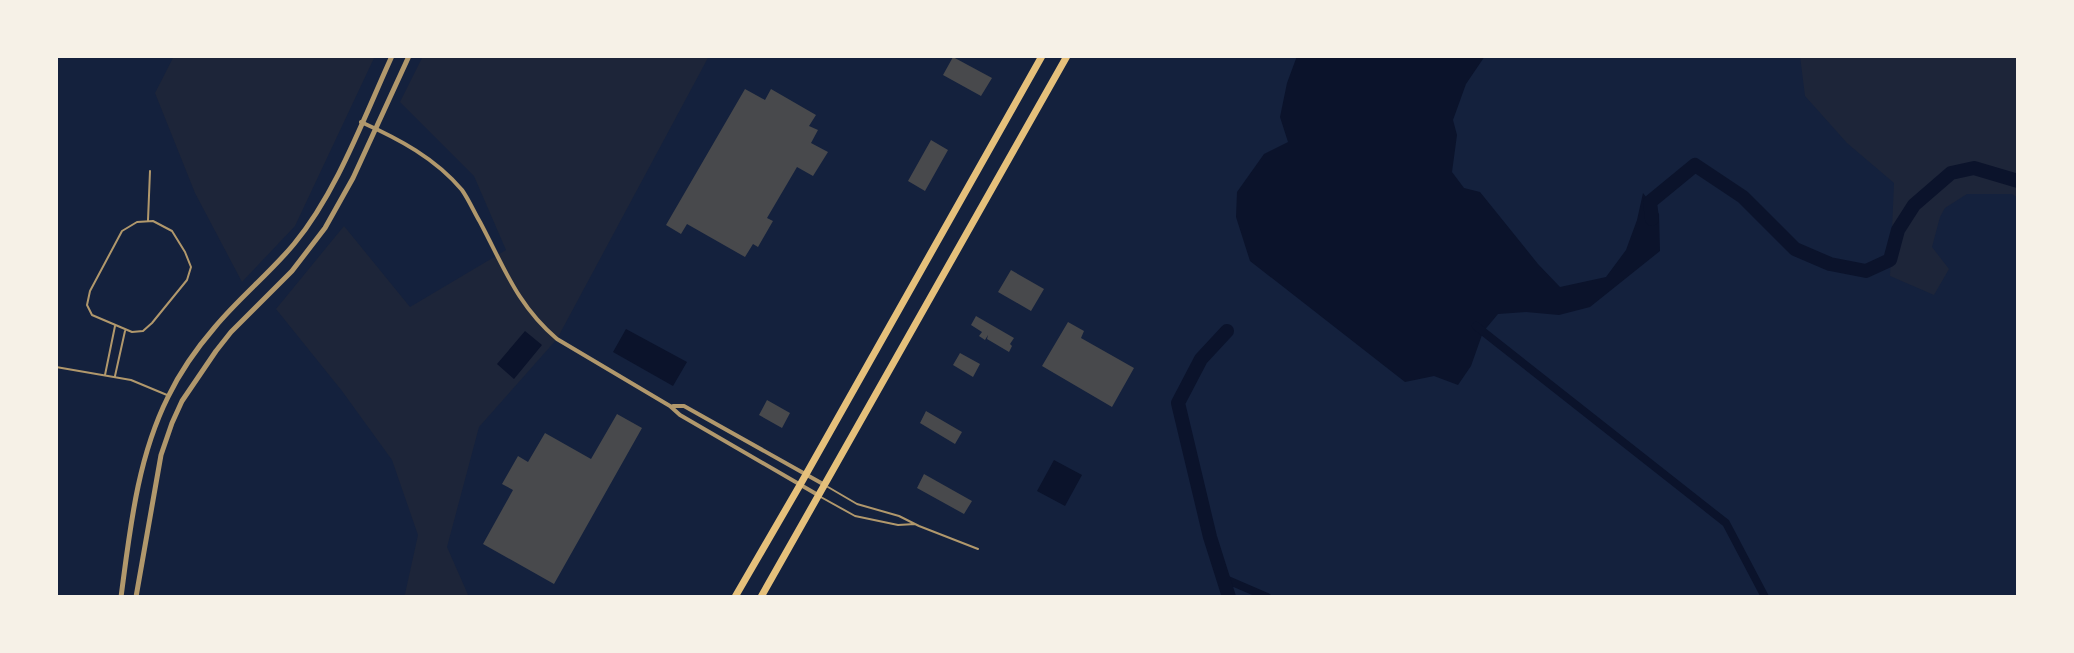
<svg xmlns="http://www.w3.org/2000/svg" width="2074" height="653" viewBox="0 0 2074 653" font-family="Figtree,sans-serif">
  <rect width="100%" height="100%" fill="#14213d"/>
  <path fill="#1d2539" d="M174,56H375L295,226L242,282L195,193L155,93Z
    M423,56H709L557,339L479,427L447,547L469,597H403L405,594L418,535L392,460L342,391L276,309L344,226L410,307L506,250L474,176L400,102Z
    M1800,56H2018V198L2012,194H1967L1945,208L1940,217L1932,247L1949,269L1934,295L1890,276L1894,183L1847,143L1805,96Z"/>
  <path fill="#0b132b" d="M1297,56H1485L1466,84L1453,120L1457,135L1452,172L1464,188L1480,192L1538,264L1560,287L1606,277L1626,250L1637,220L1643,193L1659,214L1660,251L1590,307L1559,315L1526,312L1498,314L1483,332L1471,366L1458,385L1434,376L1405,382L1250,261L1236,217L1237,192L1264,154L1288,142L1280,117L1287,83Z
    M626,329L687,362L673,386L613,352Z
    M525,331L542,345L514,379L497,364Z
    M1054,460L1082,475L1065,506L1037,491Z"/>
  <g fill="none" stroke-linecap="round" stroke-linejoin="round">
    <path stroke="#0b132b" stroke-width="8" d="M1476,326L1726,523L1765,597
      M1223,578L1267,597"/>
    <path stroke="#0b132b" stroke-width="14" d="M1652,219L1650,202L1695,165L1743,197L1795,249L1830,264L1866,271L1890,260L1898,230L1914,205L1951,173L1974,168L2018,181
      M1227,331L1201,359L1178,403L1210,537L1229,597"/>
  </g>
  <path fill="#48494c" d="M953,57L992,78L981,96L943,75Z
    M745,89L765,100L771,89L816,115L809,126L818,130L811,143L828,152L813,176L797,167L767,218L773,221L758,247L753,244L745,257L687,224L681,234L666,225Z
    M931,140L948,150L925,191L908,181Z
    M1011,270L1044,289L1031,311L998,292Z
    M976,316L1014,338L1010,344L1012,346L1009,352L987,339L988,335L985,340L979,336L982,332L971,325Z
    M1068,322L1084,331L1081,338L1134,368L1112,407L1042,366Z
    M960,353L980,364L973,377L953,365Z
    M767,400L790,413L782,428L759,415Z
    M926,411L962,432L955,444L920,423Z
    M617,414L642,428L554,584L483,544L513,490L502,484L518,456L528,462L545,433L591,459Z
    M924,474L972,501L964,514L917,488Z"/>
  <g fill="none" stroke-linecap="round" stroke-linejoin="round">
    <path stroke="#b1986c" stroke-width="2" d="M148,220L150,171
      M153,221L172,231L185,252L191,267L187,280L152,323L143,331L132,332L92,315L87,305L90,291L122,231L137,222Z
      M56,367L131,380L167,395
      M105,375L115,326
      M115,376L125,331
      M828,487L857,504L899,516L919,526L978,549
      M819,496L855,516L898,525L915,524"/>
    <path stroke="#b1986c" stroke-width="4" d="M361,122C399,139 435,158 462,190C469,200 474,212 480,222C504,267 517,305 557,339L670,406L680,415L818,495
      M673,406H684L823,484"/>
    <path stroke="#b1986c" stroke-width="5" d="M121,597C130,530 137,459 168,397C180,372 196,349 215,327C239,298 270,273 294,244C337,192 364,117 392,56
      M136,597L161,455L172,423L182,401L216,351L231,332L292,271L325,228L353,178L409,56"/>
    <path stroke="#e5c07b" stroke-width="7" d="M735,597L800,485L1042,56
      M761,597L1067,56"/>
  </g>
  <rect width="2074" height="653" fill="none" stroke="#f6f1e7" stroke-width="116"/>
</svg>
